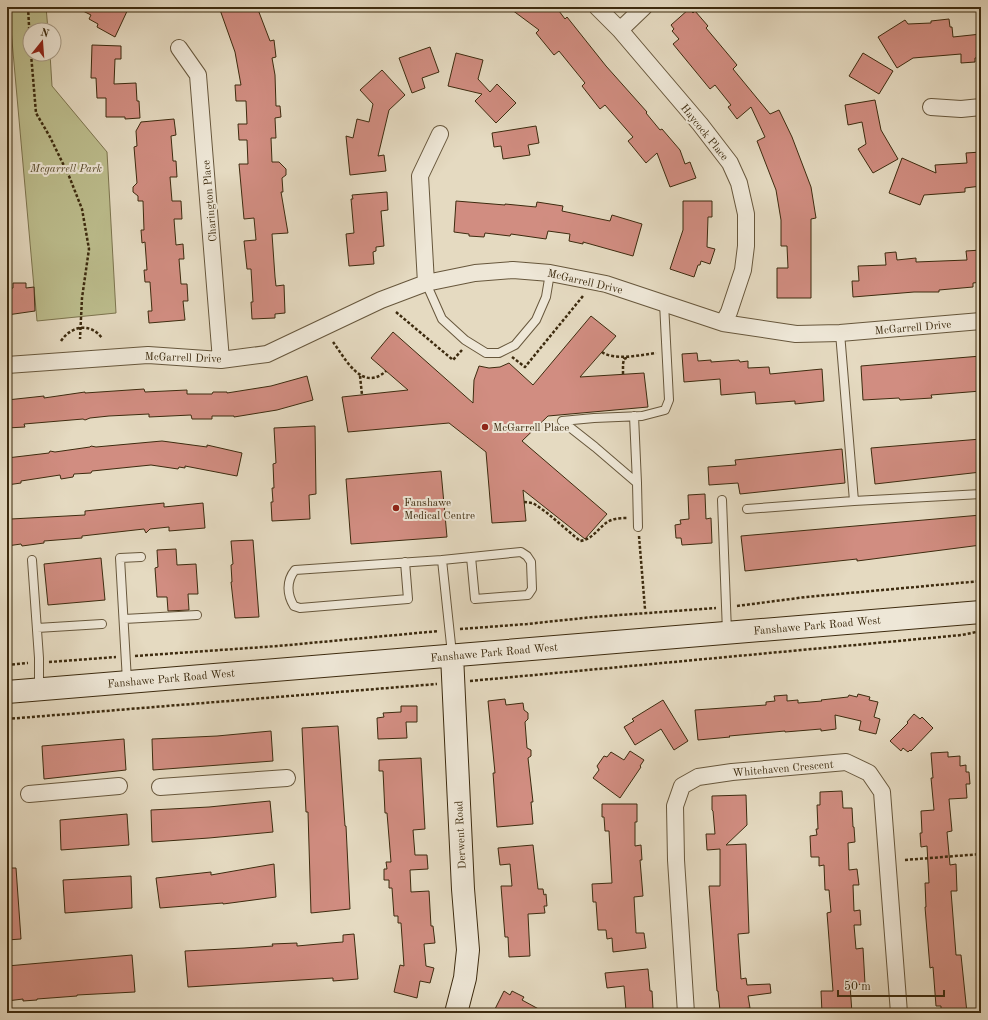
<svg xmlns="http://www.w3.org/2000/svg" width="988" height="1020" viewBox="0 0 988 1020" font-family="'Old Standard TT',serif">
  <rect width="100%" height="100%" fill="#e5dac1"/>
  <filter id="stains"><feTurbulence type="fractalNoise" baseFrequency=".005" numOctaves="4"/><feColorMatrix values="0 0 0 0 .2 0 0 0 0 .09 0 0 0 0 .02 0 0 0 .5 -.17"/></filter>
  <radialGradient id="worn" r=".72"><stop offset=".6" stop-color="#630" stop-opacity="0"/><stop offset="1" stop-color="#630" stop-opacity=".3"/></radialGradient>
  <path fill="#bcbd8d" stroke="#7c744e" d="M9,7H46L48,30H30V54H50L52,86L107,152L116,313L37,321Z"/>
  <path fill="#d18d81" stroke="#3d2b0f" d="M75,7H129L115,37L97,27L98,24L89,19L91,15Z
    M219,7H257L270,41L274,40L276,57L272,58L275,75L276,106H280L281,117L275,118L276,138H271L272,162H279L286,169V175L282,178L283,192H281L288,233L272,234L275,277L276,286L284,285L285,313L275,314V318L252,319L251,302H253L251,269H247L244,241L256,240L254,218L244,219L239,164H248L247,140H239L238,124H247L246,101H236L235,85H241L235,52Z
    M508,7H556L565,19L567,17L606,66L647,112L646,113L660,130L662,129L680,150L685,164L690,162L696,178L670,187L657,153L646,163L628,141L633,137L605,105L600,109L582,86L585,83L559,51L554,55L536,33L539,30Z
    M689,9L693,13L695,11L708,26L706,28L737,65L733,69L770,114L779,110L792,137L811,187L816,218L811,219V298H777V268H788L787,246H781V220L776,190L757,141L765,137L751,107L737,119L728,107L731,105L715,85L710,89L673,44L679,39L672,31L674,29L671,25Z
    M949,19L950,27H952L953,37L981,34V57L975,58V62L961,63V54L913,58L897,68L878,37L905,20L908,24L931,23V21Z
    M92,45L121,46V59H115L114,84L136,83L137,101H139L140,118L125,119V117H106V98H97L96,78H91Z
    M430,47L439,72L422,78L425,88L412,93L399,58Z
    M456,53L483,60L478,79L490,92L497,84L516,103L496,123L475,101L482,94L448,86Z
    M863,53L893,71L879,94L849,76Z
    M382,70L405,95L389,110L378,156L384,155L386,171L350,175L346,136L353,138L357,119L369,122L373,104L360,90Z
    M875,100L881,130L898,159L873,173L858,149L866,144L862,122L848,125L845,105Z
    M174,119L176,135L171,136L173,161H176L177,177H170L172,201H181L182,219H174L176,245L183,244L184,259H179L181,284H187L188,301H183L185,320L149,323L148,311H152L150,282H145L144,270H147L145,242L142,243L141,230H144L143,201H138V196L133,192V187L137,183L134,147L137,146L136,131L141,122Z
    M536,126L539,143L528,145L530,155L503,159L501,146L494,147L492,133Z
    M981,152V186L965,188V192L924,195L920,205L889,193L902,158L936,173L935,165L967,163L966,153Z
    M387,192L388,210L381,211L384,246L376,247V251L373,252L374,264L349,266L346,234L354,233L351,199H353L352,195Z
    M456,201L505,205V204L536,207L537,202L563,206L562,211L610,221L612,215L642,224L633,256L583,242V244L569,241L570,234L548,231L546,239L511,234L510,236L485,233L484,237L469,236V234L454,232Z
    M683,201H712V217H708L707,247L715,249L710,264L701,261L700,265H698L694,277L670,269L683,230Z
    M981,250V282L973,283V287L939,290V292H914L853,297L852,281H859L858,266L886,265L885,253L896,252L897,260L916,258V262L967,260L966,251Z
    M13,283H26V288L34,287L35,311L7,315V289L13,288Z
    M591,316L616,336L580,377L644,373L648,407L548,416L522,441L607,514L585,539L523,490L526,521L492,523L486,452L449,423L348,432L342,397L408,390L371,358L393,332L473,403L474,380L479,366L489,368L500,367L509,363L533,385Z
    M697,353L698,361L711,360V362L739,360L740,362L748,361V368L769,367L770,374L822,369L824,401L795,404V401L756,404L755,392L721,395L720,379L684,382L682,354Z
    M981,356V391L931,395L932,398L900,400L899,398L863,400L861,366Z
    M307,376L313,400L277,410L234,417V416H212V419H192L191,415L149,417V414L109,416L90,418L85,420L83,419L24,424L25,427L7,428V400L44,396V398L85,392V393L144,389L145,392L187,390V394H212L213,392H227V393L271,386Z
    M315,426L316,494L309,495L310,519L272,521L271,502H273L272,488H274L273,464L276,463L274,428Z
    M981,439V472L875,484L871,448Z
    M162,441L207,447V445L242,453L237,476L185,466V468L179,467L178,469L151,465L92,471L91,473L74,474L73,477L61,479L60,475L21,481V483L7,485V458L49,453L50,451L55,452L90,447L91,446L96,447Z
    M842,449L845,483L740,494L738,483L709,485L708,467L736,465L735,460Z
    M441,471L447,537L351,544L346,479Z
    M705,494L706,519L711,518L712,543L682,545L681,538H676L675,525L681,524L680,520L689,519L688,495Z
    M164,503V507L203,503L205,528L169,531V527L150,529L146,533L144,529L82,536V538L44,541V543L22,546L21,544L7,546V521L11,520V519L85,515V511Z
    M981,515V545L857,561V559L745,571L741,536Z
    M253,540L259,617L235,618L231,582H232L231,565L233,564L231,541Z
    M176,549L177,565L196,564L198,594H188L189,610L168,611L167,597H157L155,568L158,567L157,550Z
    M101,558L105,600L48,605L44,564Z
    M858,694L870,697L869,700L878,702L874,717L880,719L876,734L859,730L861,721L835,715L836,729L821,731V729L785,732V731L729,736L730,737L698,740L695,710L766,705V702L775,701L774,696L787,695V701L798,700V703L822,701L821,700L848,697L849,695L857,697Z
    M505,699L506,705L523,703L524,710L528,713V719L525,722L527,748L531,750V756L528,758L533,802H531L533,824L497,827L493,773H495L488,701Z
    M663,700L688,741L674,750L661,729L635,745L624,727L634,721L632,719Z
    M401,706H417V722H406L407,738L378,739L377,718L384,717L383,713L401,712Z
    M914,714L920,719L922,717L933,728L911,751L910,750L908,752L903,748L901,751L890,741L908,723L907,722Z
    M338,726L345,826H346L350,909L311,913L308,812H306L302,728Z
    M271,731L273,761L153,770L152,739L217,736Z
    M124,739L126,770L44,779L42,746Z
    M630,751L644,760L640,766L641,767L620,798L593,778L599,770L597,766L604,756L607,757L611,752L624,760Z
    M948,752V757L960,756V766L966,765V772H969L970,784H966L967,798L949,799L952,831L947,832L950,865L956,864L957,891H951L956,955H961L967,1013H941V1006H936L933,967L930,968L925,907H926L925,883H929L927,846L921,847L920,833H922L921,811L934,810L931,778H933L931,753Z
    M421,758L425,829L413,830L415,855H427L428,869L410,870L411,892L429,891L431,926H433L435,943L424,944L426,966L434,968L430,983L420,981L417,998L394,992L400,965L404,966L401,923H398V916H394L392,888H389V880H384V869H387L386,862H391L387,813H385L383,771H379V760Z
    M842,791L843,808H852L853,827H854L855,842L848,843L849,870L857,869L859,885H853L854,911L860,910L861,925H854L856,949L863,948L865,984L850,985L852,1013H822L821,991H833L827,913L831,912L829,890H825L824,865L819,866V857H811L810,836L817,835L816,829H818L817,805H820V792Z
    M746,795L747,825L726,845L746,844L749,933L738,934L741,979L746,978L747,985L770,984L771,993L748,996L750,1008L720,1011L718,991H717L709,886H720V849L707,850L706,834H715L713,811L712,810V796Z
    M270,801L273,832L209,838L152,842L151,810L209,807Z
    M602,804H637V822H635V846L641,845L642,860H640L643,896L634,897L636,933H644L646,948L613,952L612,938L607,939L606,930H598L596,902H593L592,884L612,883L609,831H605L604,817H602Z
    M127,814L129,845L61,850L60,820Z
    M533,845L538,889H543L544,895L546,894L547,906H544L545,913L528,914L530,956L509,957L508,937H505L501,886H512L510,864L500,865L498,848Z
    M274,864L276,897L223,904V903L160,908L156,878L211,872V875Z
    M7,868H16L21,939L7,940Z
    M131,876L132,908L65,913L63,880Z
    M354,934L358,979L333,981V978L188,987L185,951L244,948L273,946L272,944L297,943V946L330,943L343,942V935Z
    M132,955L135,992L77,995V996L37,999V1000L23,1001V999L7,1001V966Z
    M648,969L650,991H652L653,1009H652V1013H632V1011H626L624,986L607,988L605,973Z
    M504,991L510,995L512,991L524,997L522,1000L546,1013H493Z"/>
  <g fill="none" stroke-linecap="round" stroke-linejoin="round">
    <defs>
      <path id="lane" d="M426,283L442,319L465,340L486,353H499L515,345L536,320L546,297L550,273
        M840,333L854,501
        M634,416L637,483
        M722,500L727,632
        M747,509L854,501L981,494
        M638,527L637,483L595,447L562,421L594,418L642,416L665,410L669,400L664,303
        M32,560L39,658V688
        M442,560L521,552L527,556L531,562L532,589L528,595L475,599L471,557
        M405,562L408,599L300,608L294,606C287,595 286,581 295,570L442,560L452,654
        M124,619L197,615
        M37,628L102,624
        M127,681L120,558L141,557"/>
      <path id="street" d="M597,7L620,30L700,124L730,163L739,183L746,214V246L743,270L729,312L723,323
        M620,30L644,7
        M179,48L198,75L221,360
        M931,107L961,109L981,107
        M426,283L420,176L440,134
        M7,365L148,355L221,360L267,354L381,300L426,283L475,273L513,270L550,273L606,284L723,323L796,334L840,333L981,321
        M160,787L287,778
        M29,794L119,786
        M686,1013L676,860L675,806L682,786L698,777L732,772L846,762L869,773L882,792L899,1013"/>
      <path id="secondary" d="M452,655L463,889L468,950L465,978L456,1013
        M7,692L981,612"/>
    </defs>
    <use href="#lane" stroke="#67573c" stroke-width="10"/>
    <use href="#street" stroke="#67573c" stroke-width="18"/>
    <use href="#secondary" stroke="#3d2b0f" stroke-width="24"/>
    <path stroke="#3d2b0f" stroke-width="2.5" stroke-dasharray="3 2" stroke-linecap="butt" d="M28,7L30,44
      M31,54L36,113L50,137L69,176L82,209L89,249L82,298L80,339
      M396,312L453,360L462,350
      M61,341C71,326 90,322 102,338
      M333,342C345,358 362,393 386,371
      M602,352C614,361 641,355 656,353
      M512,357L525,367L583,296
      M623,374V364L624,359L629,357
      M360,376L362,395
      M524,502L533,503L546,512L580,541C596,539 600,522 615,519C619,518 624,518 628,518
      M639,536L645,609
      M737,606L806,597L981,581
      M460,629L527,624L593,617L716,608
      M135,656L278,646L439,631
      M49,662L116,657
      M7,665L28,663
      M470,681L962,635L981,631
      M7,719L437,684
      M905,860L981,854"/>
    <use href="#lane" stroke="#eee7d7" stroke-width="8"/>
    <use href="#street" stroke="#eee7d7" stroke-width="16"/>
    <use href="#secondary" stroke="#eee7d7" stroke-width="22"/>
  </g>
  <g fill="#8f2418" stroke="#eee7d7" stroke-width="1.5">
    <circle cx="485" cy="427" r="4"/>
    <circle cx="396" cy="508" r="4"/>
  </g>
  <g text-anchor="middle" stroke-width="4" stroke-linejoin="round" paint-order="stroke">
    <g font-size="11" fill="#3d2b0f" stroke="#eee7d7">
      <text transform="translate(705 132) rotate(51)" y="4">Haycock Place</text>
      <text transform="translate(209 201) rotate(-95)" y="4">Charington Place</text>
      <text transform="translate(585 281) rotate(13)" y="4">McGarrell Drive</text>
      <text transform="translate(913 327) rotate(-5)" y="4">McGarrell Drive</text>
      <text transform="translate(183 357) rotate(2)" y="4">McGarrell Drive</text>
      <text transform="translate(817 625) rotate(-5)" y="4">Fanshawe Park Road West</text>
      <text transform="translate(494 652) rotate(-5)" y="4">Fanshawe Park Road West</text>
      <text transform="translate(171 678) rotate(-5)" y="4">Fanshawe Park Road West</text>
      <text transform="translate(783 768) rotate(-5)" y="4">Whitehaven Crescent</text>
      <text transform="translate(460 835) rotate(-93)" y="4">Derwent Road</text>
    </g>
    <g font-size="11" font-style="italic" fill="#564828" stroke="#eee7d7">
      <text x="66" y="172">Mcgarrell Park</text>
    </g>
    <g font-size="11" fill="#3d2b0f" stroke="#eee7d7" text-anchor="start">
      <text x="493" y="431">McGarrell Place</text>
      <text x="404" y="506">Fanshawe<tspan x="404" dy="13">Medical Centre</tspan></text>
    </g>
  </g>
  <rect width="988" height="1020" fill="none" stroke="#e5dac1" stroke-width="24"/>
  <rect x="8" y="8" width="972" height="1004" fill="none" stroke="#3d2b0f" stroke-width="2"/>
  <rect x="12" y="12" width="964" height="996" fill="none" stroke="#3d2b0f"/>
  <g transform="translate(42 42) rotate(17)"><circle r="19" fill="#eee7d7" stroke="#a79c87"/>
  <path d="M0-3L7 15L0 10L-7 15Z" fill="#8f2418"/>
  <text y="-6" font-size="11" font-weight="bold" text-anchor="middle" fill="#3d2b0f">N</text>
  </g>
  <path d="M838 990v6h106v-6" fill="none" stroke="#3d2b0f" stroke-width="2"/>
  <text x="844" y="990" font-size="12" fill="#3d2b0f" stroke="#eee7d7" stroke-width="3" paint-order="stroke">50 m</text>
  <rect width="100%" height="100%" filter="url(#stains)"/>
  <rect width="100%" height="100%" fill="url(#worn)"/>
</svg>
